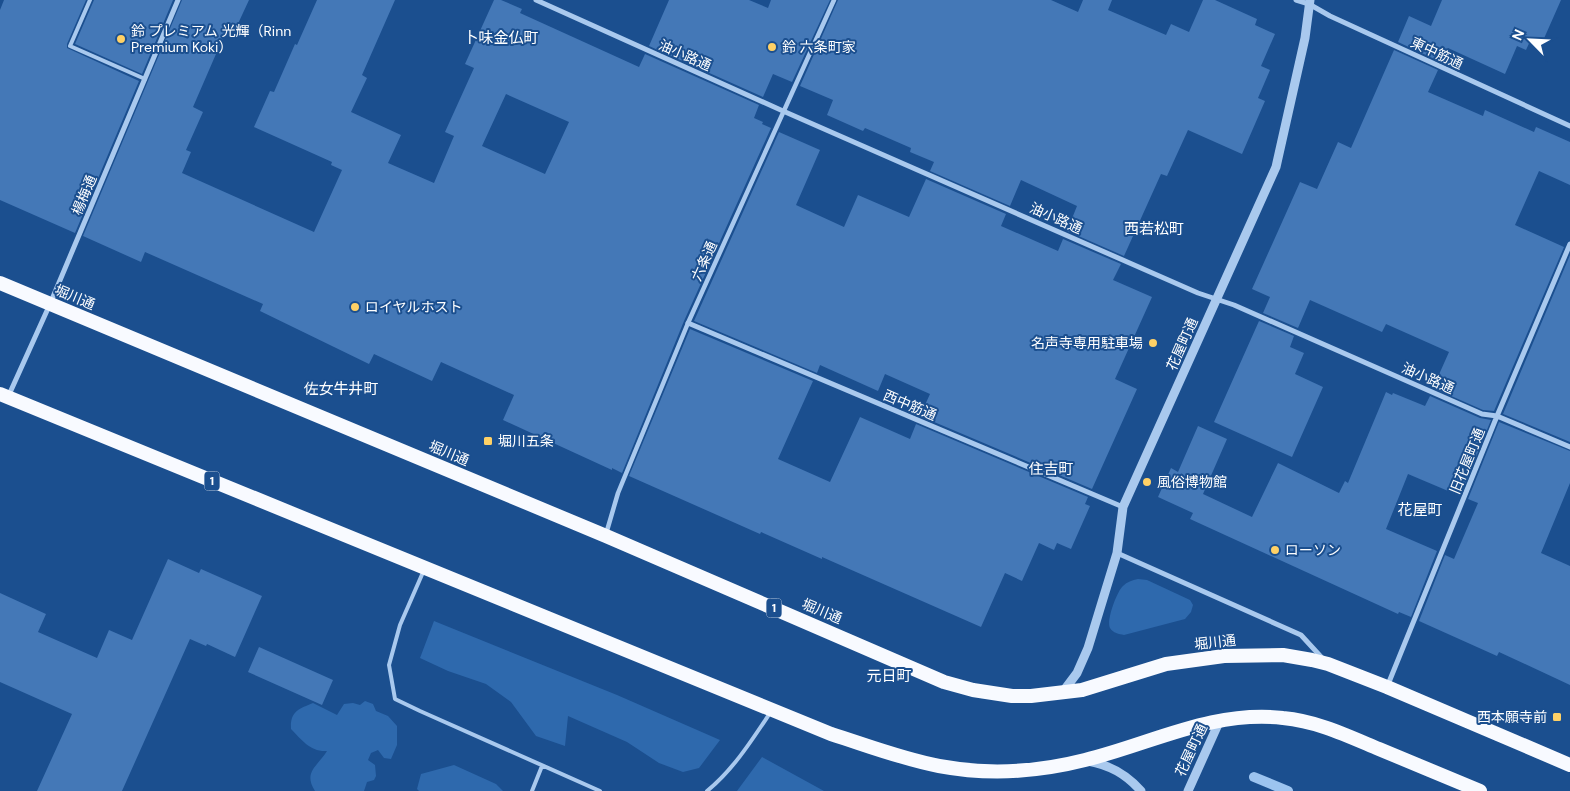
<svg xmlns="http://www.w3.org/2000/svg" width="1570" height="791" viewBox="0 0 1570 791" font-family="'DM Sans','Noto Sans JP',sans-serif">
  <rect width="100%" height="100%" fill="#1b4f8f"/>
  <path fill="#2e69ad" d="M1138,579L1147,580L1190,600L1193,605L1191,612L1185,619L1124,635C1119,634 1113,633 1110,628C1106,621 1117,591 1123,586C1127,582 1132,580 1138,579Z
    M434,621L617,695L720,740L699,768L683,772L659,763L627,742L568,716L565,746L536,736L511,702L486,684L448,671L420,658Z
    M365,701L373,704L376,711L388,716L397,726V745L391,759L384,758L378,750L371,753L368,760L375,765L376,776L374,780L367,782L364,791H315C303,772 317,767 327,751C310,752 302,740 291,729C290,711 299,709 313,703L337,715L344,704L353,703L360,705Z
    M762,757L824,791H737Z
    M454,765L496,784L503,791H419L417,789L421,774Z"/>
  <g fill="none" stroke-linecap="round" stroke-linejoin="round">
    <path stroke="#9cc4f0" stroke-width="10" d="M1254,777L1288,791"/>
  </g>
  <path fill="#4478b7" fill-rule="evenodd" d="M4,0H86L67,44V48L139,81L75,233L0,200V10Z
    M94,0H173L142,74L75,44Z
    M182,0H249L236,28L229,24L193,107L203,112L186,150L191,152L182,173L314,232L342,170L331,165L332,162L254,127L270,91L274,92L295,44L297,45L317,0H395L362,75L367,78L351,112L401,135L388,163L434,183L454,136L445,132L474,68L465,64L494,0H501L522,9L520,13L639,67L645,54L759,105L754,118L763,122L762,124L771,128L684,321L622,473L612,468V470L503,420L514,395L441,362L432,381L374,354L369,364L260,311L263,304L145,252L141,262L83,236ZM506,94L569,122L545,174L482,146Z
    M669,0H749L768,8L771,0H830L792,82L773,74L763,97L649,46Z
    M838,0H1051L1078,12L1083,0H1112L1108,10L1166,35L1171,24L1189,32L1203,0H1215L1257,19L1255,25L1275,34L1261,66L1270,70L1258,98L1265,101L1242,154L1188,130L1167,176L1161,174L1124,256L1067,231L1077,206L1021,180L1010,206L930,171L934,162L910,152L911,148L865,128L863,131L827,115L833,100L800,86Z
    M1442,0H1561L1542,43L1531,39L1526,50L1517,46L1505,74L1448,48L1441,62L1398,42L1409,16L1431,26Z
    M1394,50L1438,70L1428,92L1483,116L1485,110L1534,132L1536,127L1570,142V185L1539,171L1515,225L1564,247L1494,411L1483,410L1433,388L1449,352L1386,324L1382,332L1310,300L1298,328L1263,313L1270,297L1252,289L1300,182L1317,189L1338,142L1351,148Z
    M779,132L820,150L796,205L844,227L858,195L909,217L926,179L1006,214L1001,226L1058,251L1063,239L1121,264L1113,280L1152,297L1115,379L1137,389L1092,489L920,416L930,394L885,374L878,391L820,365L817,373L694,321Z
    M1570,255V442L1503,414Z
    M1259,321L1294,336L1290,347L1304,353L1295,374L1323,387L1292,457L1214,422Z
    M690,329L813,381L778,459L830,482L860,417L910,439L916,424L1088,497L1085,504L1090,506L1071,549L1057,543L1054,550L1039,543L1022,581L1005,573L981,627L822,557V559L761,532L760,534L629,476Z
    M1386,392L1392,395L1393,393L1425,406L1430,396L1480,418L1491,420L1460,496L1408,474L1386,529L1437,551L1411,617L1399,612L1398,614L1190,519L1193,513L1158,497L1171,468L1178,472L1198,426L1227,439L1203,494L1252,517L1278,463L1339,493L1345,481L1348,483Z
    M1499,422L1570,451V483L1541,553L1570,566V685L1499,652L1497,656L1419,621L1445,555L1454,559L1478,503L1468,499Z
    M168,559L199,573L201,569L262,596L235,657L207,644L206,646L190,639L122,791H37L72,714L0,682V593L46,614L38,632L97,658L109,630L132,640Z
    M259,647L333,680L322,705L248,672Z"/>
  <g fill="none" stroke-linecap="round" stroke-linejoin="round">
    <path stroke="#a9c9ee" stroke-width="4" d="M90,0L70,46L145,79
      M424,570L400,625L389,665L395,699L420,711L600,791
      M532,791L542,766
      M707,791C733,770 752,740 770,713"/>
    <path stroke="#a9c9ee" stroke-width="4.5" d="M606,534L618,493L688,323L834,0"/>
    <path stroke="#a9c9ee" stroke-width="5" d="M536,0L783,111L1198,293L1234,305L1482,414L1497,416L1570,447
      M1296,0L1309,4L1330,16L1570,126
      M688,323L1123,507
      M8,397L50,304L178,0
      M1117,553L1301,635L1323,659
      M1387,687L1497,416L1570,244"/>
    <path stroke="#a9c9ee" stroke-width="9" d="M1062,693L1077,673L1088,648L1117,553L1123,507L1276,167L1305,38L1310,0
      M1088,761C1110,765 1126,774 1141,791
      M1188,791L1220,720"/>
    <path stroke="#f8faff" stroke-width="14" d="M0,283L606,536L944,682L973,690L1012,696H1031L1082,690L1166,664L1224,656L1283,655L1312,660L1328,664L1387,687L1570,765
      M0,394L831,734C866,745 902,759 939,766C987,775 1038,772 1085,760C1151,744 1212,710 1283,718C1317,721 1348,736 1379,749C1413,763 1446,777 1480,791"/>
  </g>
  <g fill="#ffd166" stroke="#1b4f8f" stroke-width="2">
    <circle cx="121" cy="39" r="5"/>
    <circle cx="772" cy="47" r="5"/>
    <circle cx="355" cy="307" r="5"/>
    <circle cx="1153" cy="343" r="5"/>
    <rect x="483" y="436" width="10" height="10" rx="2.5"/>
    <circle cx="1147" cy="482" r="5"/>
    <circle cx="1275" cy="550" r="5"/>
    <rect x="1552" y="712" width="10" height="10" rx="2.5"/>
  </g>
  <g text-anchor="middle" stroke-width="4" stroke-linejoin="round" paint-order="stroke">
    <g fill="#1b4f8f" stroke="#bbcadd" stroke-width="1">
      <rect x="204.5" y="471.5" width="15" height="19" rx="4"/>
      <rect x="766.5" y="598.5" width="15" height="19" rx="4"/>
    </g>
    <g font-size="12" font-weight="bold" fill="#fff">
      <text x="212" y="485">1</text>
      <text x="774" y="612">1</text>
    </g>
    <g font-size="14" fill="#fff" stroke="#1b4f8f" text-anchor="start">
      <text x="131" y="36">鈴 プレミアム 光輝（Rinn<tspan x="131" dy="16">Premium Koki）</tspan></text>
      <text x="782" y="52">鈴 六条町家</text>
      <text x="365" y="312">ロイヤルホスト</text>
      <text x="1143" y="348" text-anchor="end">名声寺専用駐車場</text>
      <text x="498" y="446">堀川五条</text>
      <text x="1157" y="487">風俗博物館</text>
      <text x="1285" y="555">ローソン</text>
      <text x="1547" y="722" text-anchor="end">西本願寺前</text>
    </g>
    <g font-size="14" fill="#fff" stroke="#1b4f8f">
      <text transform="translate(1437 53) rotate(25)" y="5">東中筋通</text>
      <text transform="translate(685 55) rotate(24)" y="5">油小路通</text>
      <text transform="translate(84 195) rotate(-67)" y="5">楊梅通</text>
      <text transform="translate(1056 218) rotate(24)" y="5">油小路通</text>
      <text transform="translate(704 261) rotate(-66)" y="5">六条通</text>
      <text transform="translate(75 297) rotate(23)" y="5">堀川通</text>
      <text transform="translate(1182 344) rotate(-66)" y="5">花屋町通</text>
      <text transform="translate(1428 378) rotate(24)" y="5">油小路通</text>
      <text transform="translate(910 405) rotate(23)" y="5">西中筋通</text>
      <text transform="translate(449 453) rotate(23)" y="5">堀川通</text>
      <text transform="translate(1467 461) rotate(-68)" y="5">旧花屋町通</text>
      <text transform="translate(822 611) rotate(23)" y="5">堀川通</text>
      <text transform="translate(1215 642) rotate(-6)" y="5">堀川通</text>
      <text transform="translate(1191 750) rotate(-65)" y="5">花屋町通</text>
    </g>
    <g font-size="15" fill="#fff" stroke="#1b4f8f">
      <text x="501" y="43">卜味金仏町</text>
      <text x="1154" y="234">西若松町</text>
      <text x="341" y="394">佐女牛井町</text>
      <text x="1051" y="474">住吉町</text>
      <text x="1420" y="515">花屋町</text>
      <text x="889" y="681">元日町</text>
    </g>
  </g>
  <g transform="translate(1530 40) rotate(294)" stroke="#1b4f8f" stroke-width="4" paint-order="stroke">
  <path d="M0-4L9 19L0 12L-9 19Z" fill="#ffffff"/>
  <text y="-8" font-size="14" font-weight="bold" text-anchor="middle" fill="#ffffff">N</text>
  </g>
</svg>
